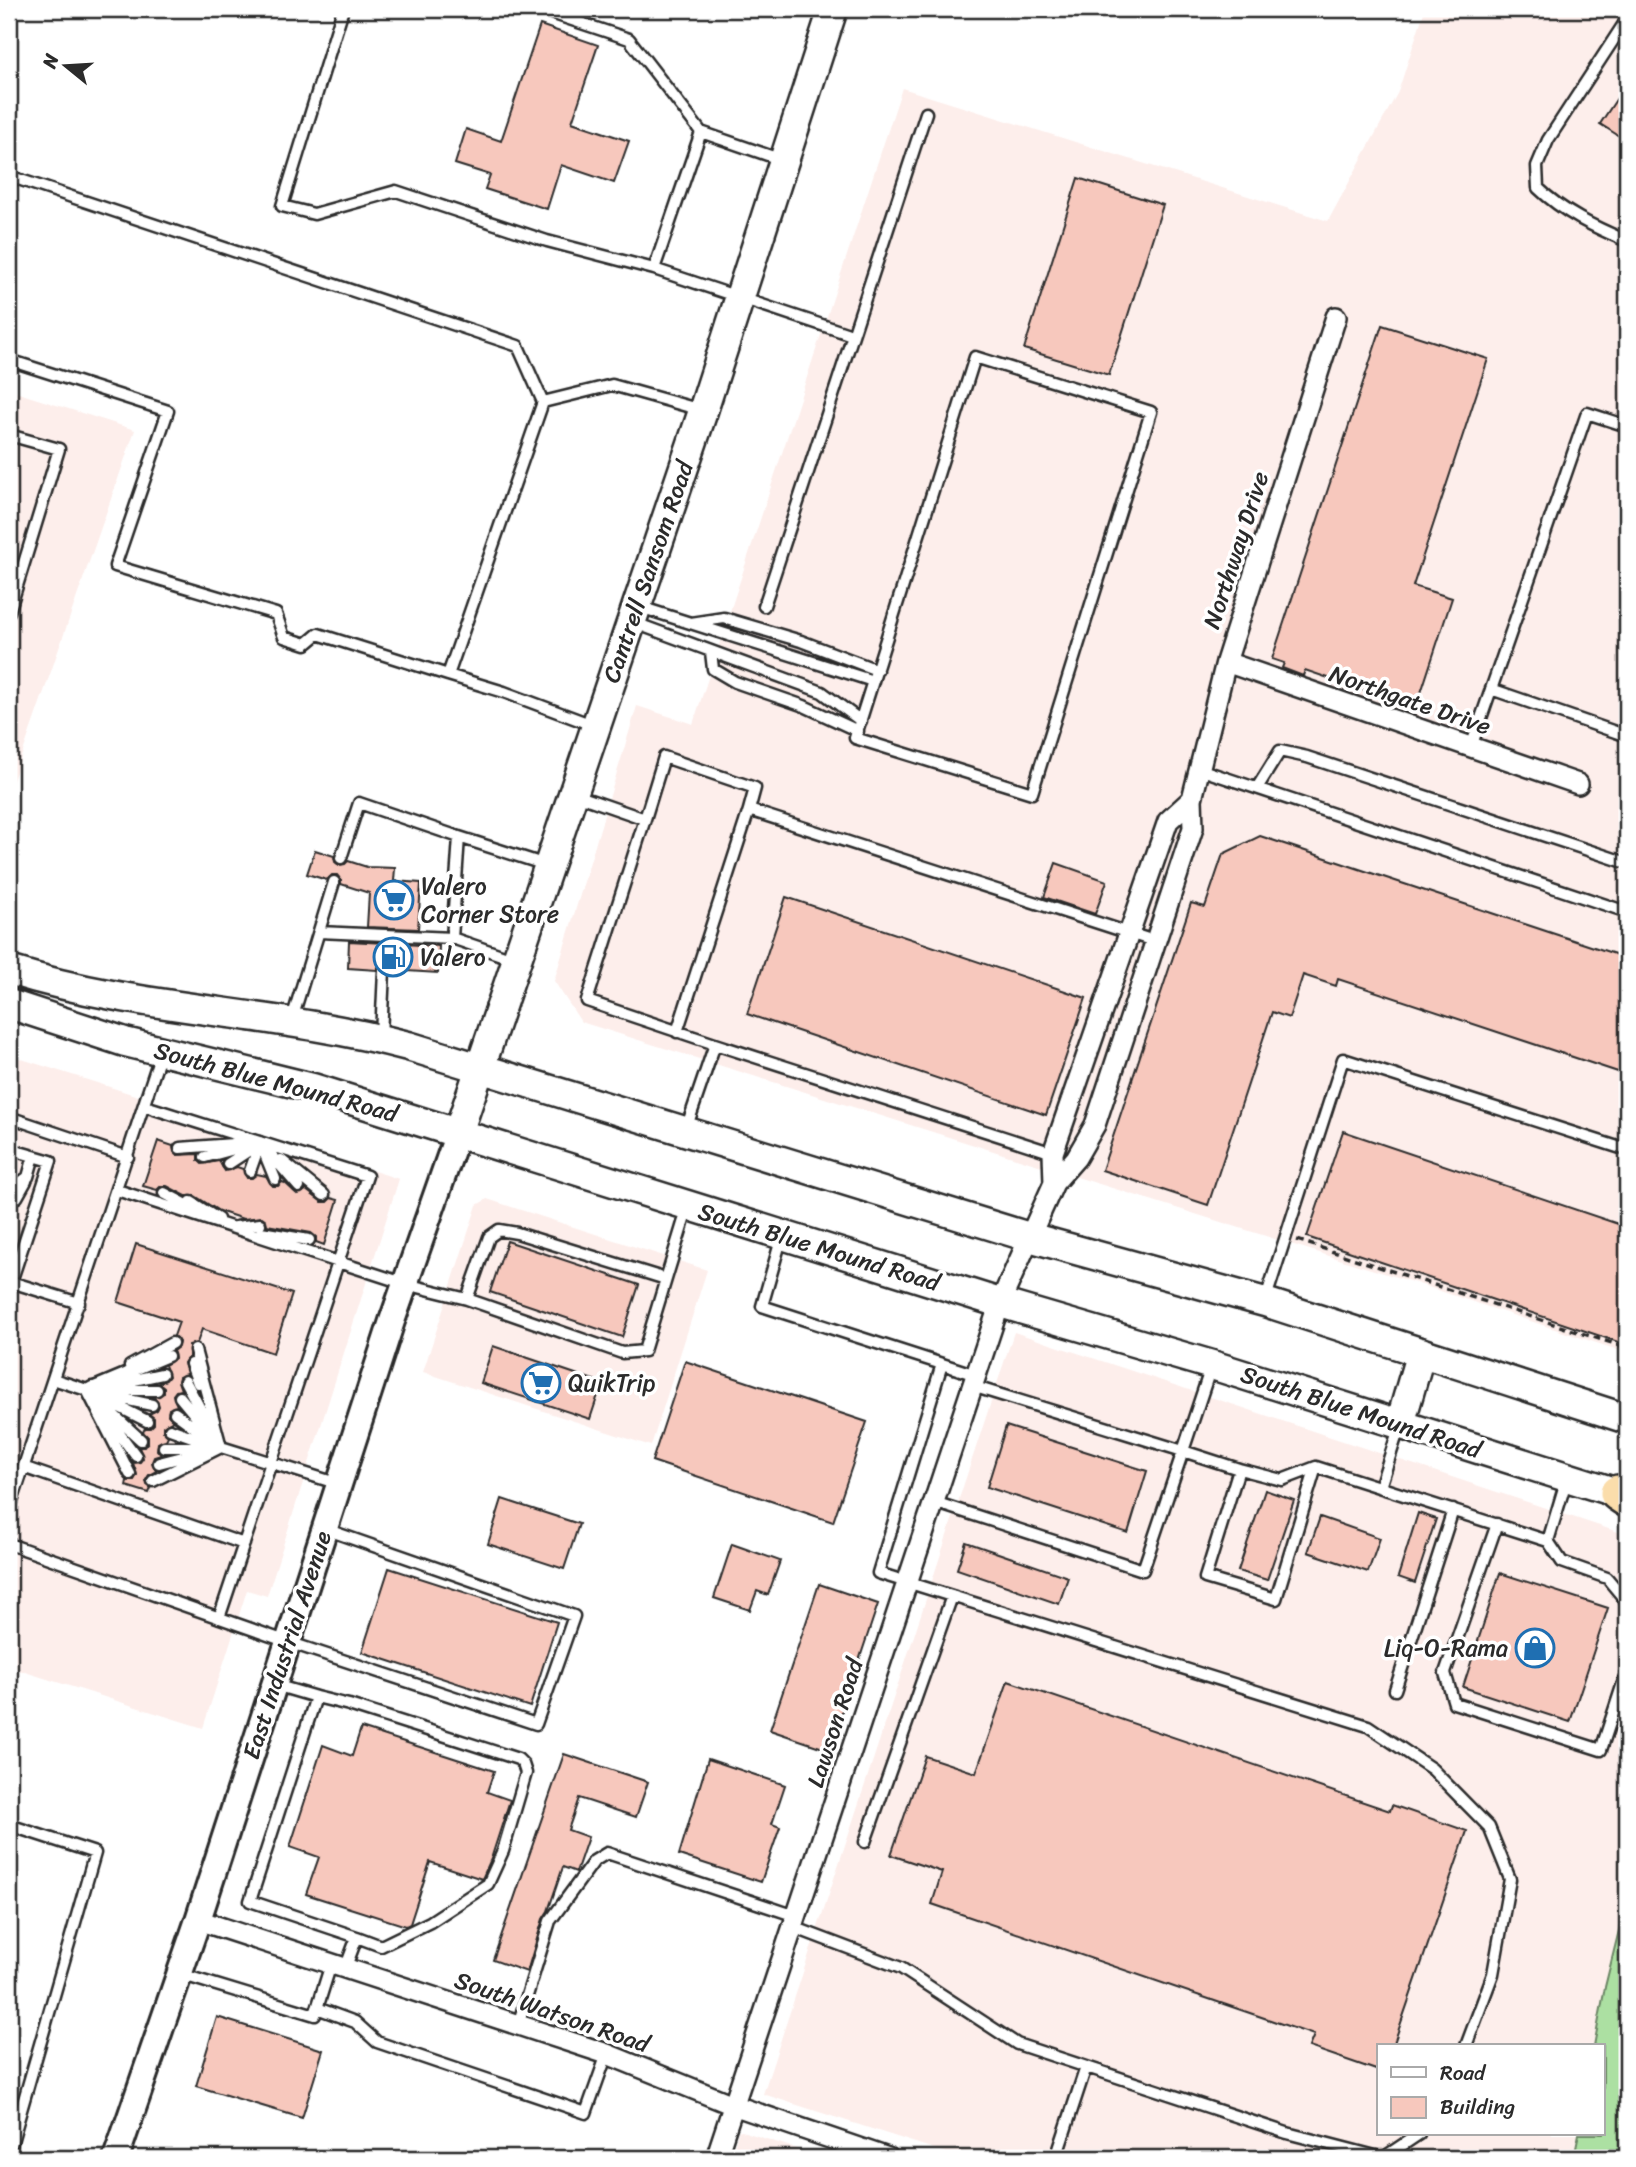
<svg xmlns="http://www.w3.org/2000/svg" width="1636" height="2167" viewBox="0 0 1636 2167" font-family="Sriracha,sans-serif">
  <rect width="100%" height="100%" fill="#fff"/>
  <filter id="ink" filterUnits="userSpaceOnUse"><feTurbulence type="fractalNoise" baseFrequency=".0143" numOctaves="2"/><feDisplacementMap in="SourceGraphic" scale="14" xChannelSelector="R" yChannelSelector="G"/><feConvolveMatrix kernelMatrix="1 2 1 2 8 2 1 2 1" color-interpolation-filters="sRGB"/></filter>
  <g filter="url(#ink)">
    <path fill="#fdeeeb" d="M1425,9H1627V1353L1422,1285L581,1022L554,981L637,706L693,724L902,88L1328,221L1398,92Z
      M9,390L135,430L9,792Z
      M9,1055L399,1179L267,1596L247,1590L203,1728L9,1667Z
      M487,1199L707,1270L651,1446L423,1372L477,1205Z
      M1014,1332L1627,1535V1898L1605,1987L1594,2046H1379V2134H1579L1574,2158H962L763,2094Z
      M739,2130L825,2158H730Z"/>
    <path fill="#ace0a2" stroke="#6c8666" stroke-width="2" d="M1627,1898V2158H1574L1579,2134H1603V2046H1594L1605,1987Z"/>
    <path fill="#f7c8bd" stroke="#2b2b2b" stroke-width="2" d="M540,25L598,45L572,122L629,141L614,183L561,165L547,209L485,189L490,175L455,164L466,129L501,141Z
      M1627,83V141L1600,124Z
      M1078,178L1163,205L1109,375L1024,349Z
      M1382,325L1488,359L1413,586L1452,598L1416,708L1305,670L1303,676L1282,668L1284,663L1272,659Z
      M1260,836L1627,958V1075L1338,979L1336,986L1303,975L1289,1018L1272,1012L1208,1205L1102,1170L1191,903L1205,907L1223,854Z
      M315,850L334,856L335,862L339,865L345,864L348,861L367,867L395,868L394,881L421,883L418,929L367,927L369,893L341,884V880L337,875H332L327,880L307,874Z
      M1056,863L1107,881L1095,914L1044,897Z
      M786,897L1086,998L1046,1115L747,1014Z
      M349,941L439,946L438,973L391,970L390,966L385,963L380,964L377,970L348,968Z
      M1343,1131L1627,1227V1345L1307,1237Z
      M158,1141L173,1146L174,1152L177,1155L198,1154V1160L202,1164L219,1161L225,1171L237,1167L243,1169L247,1178H252L257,1174L266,1176L273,1186H278L282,1182L285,1183L297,1194L306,1190L322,1202H327L331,1198L338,1200L324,1245L316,1242V1237L311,1233L267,1225L266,1220L262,1217L243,1219L219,1211L195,1196H186L167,1186H161L157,1190L143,1186Z
      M507,1241L639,1285L622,1337L490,1292Z
      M136,1244L292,1294L273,1353L202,1329L197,1343L189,1345V1357L184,1363L187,1374L179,1377L178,1381L181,1390L176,1391L173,1395L177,1406L169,1409L168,1415L173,1420L163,1426V1431L168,1436L166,1440L158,1443L157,1450L161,1455L154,1457L152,1462L156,1471L149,1475L146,1480L147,1485L151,1488L149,1493L126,1486L127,1481L134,1480L137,1475L133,1463L140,1462L143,1458L139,1447H144L148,1442V1437L143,1432L145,1428H150L154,1424V1418L149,1414L157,1410L159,1406L154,1397L164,1393V1387L159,1383L166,1380L169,1376L165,1365L175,1358L173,1351L178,1347L179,1342L174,1336L179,1322L118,1302Z
      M493,1346L602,1383L590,1419L481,1383Z
      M685,1361L867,1422L833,1522L652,1461Z
      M1006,1426L1147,1471L1128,1533L987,1487Z
      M1265,1490L1294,1500L1267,1580L1238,1571Z
      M502,1499L579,1524L564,1569L488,1544Z
      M1418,1513L1436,1519L1415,1583L1398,1577Z
      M1320,1517L1380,1538L1368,1572L1308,1552Z
      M966,1542L1068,1577L1059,1604L957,1569Z
      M732,1544L780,1561L768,1595L757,1591L750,1610L714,1598Z
      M389,1568L557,1622L530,1707L362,1652Z
      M1500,1573L1608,1608L1570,1722L1463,1687Z
      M819,1584L878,1604L829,1750L770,1730Z
      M1008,1681L1390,1811L1392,1805L1467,1831L1393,2046H1379V2071L1309,2047L1314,2035L932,1904L942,1872L891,1855L925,1756L976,1773Z
      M361,1728L494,1771L487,1792L510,1800L491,1859L482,1879L430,1862L410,1924L406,1926L306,1894L319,1857L290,1847L323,1745L352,1756Z
      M564,1754L648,1782L636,1817L579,1798L568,1830L588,1837L576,1872L563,1867L548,1911L543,1919L527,1972L493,1960Z
      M708,1759L785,1785L772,1824L780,1827L761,1882L679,1855Z
      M217,2017L323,2050L302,2118L196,2086Z"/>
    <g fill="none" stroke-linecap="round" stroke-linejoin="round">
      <defs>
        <path id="service" d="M343,9L282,206L314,214L396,191L547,241L654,269L852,335
          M539,9L629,39L701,132
          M1627,19L1548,140L1537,166L1538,188C1564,213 1594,227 1627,241
          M9,176L518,346L543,402L612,385L701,410
          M654,269L701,132L782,160
          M975,357L1151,412L1032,793L855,738Z
          M9,360L168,411L115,566L276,614L284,637L306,644L318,634L448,675
          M543,402L448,675L504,692L595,726
          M9,435L59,449L9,612
          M764,606L926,113
          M640,607L873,681
          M635,623L822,692L861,721
          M691,623L724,618L801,641L877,670
          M711,652L713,669L735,682L804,706L858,731
          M1491,689L1627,736
          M1471,747L1587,413L1627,426
          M1199,769L1627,912
          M1257,788L1280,751L1307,757L1627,863
          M576,795L645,819L587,1001L715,1044
          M645,819L664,757L755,788L749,810L1157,942
          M341,858L359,803L459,837
          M319,932L452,938
          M513,959L452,938L459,837L546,865
          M292,1019L334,882
          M677,1032L749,810
          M381,1036L384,970
          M145,1106L367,1176L219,1618
          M9,1117L128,1157
          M686,1129L715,1044L1053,1153
          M180,1148L260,1142L205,1157
          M9,1149L51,1161L11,1282L79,1303
          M281,1160L324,1195
          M228,1164L254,1147
          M250,1171L260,1143
          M275,1179L260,1142L299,1187
          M117,1190L406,1284L467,1299L622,1353L644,1351L688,1207
          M9,1191L28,1177L34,1156
          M164,1193L204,1214
          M17,1197L26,1181
          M191,1202L218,1219
          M236,1227L260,1224
          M261,1232L309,1240
          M782,1236L762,1306L942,1364L878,1573L1368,1726L1432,1769L1489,1827L1510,1879L1493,1974L1466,2046
          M467,1299L489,1237L499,1230L517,1233L666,1279
          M1265,1301L1343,1059L1627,1150
          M195,1350L221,1447L217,1448
          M191,1364L198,1383
          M942,1364L976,1375
          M130,1366L172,1343
          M1211,1367L1183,1451L1239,1469L1205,1578L1276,1599L1316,1467L1548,1541L1567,1478
          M162,1374L87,1390L168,1356
          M53,1379L87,1390L92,1387
          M185,1381L212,1431
          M107,1390H157
          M90,1392L147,1421
          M101,1394L152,1405
          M180,1397L204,1426
          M105,1407L141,1440
          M175,1413L220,1446
          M170,1429L209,1443
          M164,1447H208
          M159,1463L202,1452
          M23,1467L244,1544
          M1239,1469L1282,1480L1316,1467
          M130,1474L87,1390L136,1456
          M153,1481L221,1447L339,1484
          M1380,1487L1399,1428
          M934,1502L1143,1570L1183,1451L972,1386
          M9,1511L161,1053
          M1497,1524L1445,1673L1454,1703L1601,1750L1627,1671
          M1548,1541L1562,1562L1607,1578L1627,1602
          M9,1544L288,1642L536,1724L574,1616L325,1529
          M275,1685L316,1697L250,1901L357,1937L345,1969
          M1395,1690L1453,1510
          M316,1697L349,1705L518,1759L523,1764L526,1773L503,1851L488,1884L430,1922L381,1946L357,1937
          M9,1825L95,1853L9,2152
          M865,1842L952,1596
          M793,1927L901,1968L1017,2044L1287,2133L1383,2158L1419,2134
          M180,1974L315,2015L331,1964
          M317,2008L355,2022L377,2042L586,2113L607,2054
          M518,2025L550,1921L594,1861L607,1853L796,1916
          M1056,2158L1086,2067"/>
        <path id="minor" d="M1226,662L1578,784
          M1054,1183L1053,1153L1168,821L1192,799
          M198,1920L607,2054L733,2105L888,2158
          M716,2158L1000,1303L1054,1183L1076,1158L1095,1125L1193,828L1192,799L1226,662L1336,317"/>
        <path id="tertiary" d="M116,2158L198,1920L392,1321L458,1133"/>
        <path id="secondary" d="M9,970C139,1011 277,1011 408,1046L1029,1237L1265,1302L1627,1419
          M9,1004L125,1042L313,1088L1000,1303L1212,1365L1627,1496
          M458,1133L703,411L833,9
          M1400,1424L1421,1352"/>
        <path id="motorway" d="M1618,1493L1627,1499"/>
      </defs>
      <use href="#service" stroke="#2b2b2b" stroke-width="15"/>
      <use href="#minor" stroke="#2b2b2b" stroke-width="24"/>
      <use href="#tertiary" stroke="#2b2b2b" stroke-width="30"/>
      <use href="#secondary" stroke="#2b2b2b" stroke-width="33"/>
      <use href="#motorway" stroke="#2b2b2b" stroke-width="40"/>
      <path stroke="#2b2b2b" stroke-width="3.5" stroke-dasharray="7 5" stroke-linecap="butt" d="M1297,1240L1627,1348"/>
      <use href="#service" stroke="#fff" stroke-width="10"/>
      <use href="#minor" stroke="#fff" stroke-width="19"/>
      <use href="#tertiary" stroke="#fff" stroke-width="24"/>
      <use href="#secondary" stroke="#fff" stroke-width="28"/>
      <use href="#motorway" stroke="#fbddab" stroke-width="35"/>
    </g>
  </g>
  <defs>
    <symbol id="supermarket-ring" viewBox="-11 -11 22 22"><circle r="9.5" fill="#fff" stroke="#1f6fb2" stroke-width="1.5"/><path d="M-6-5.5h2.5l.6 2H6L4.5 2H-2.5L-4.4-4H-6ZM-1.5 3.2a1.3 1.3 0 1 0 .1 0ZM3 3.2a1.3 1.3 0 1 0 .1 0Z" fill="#1f6fb2"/></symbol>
    <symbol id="fuel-ring" viewBox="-11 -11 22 22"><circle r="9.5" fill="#fff" stroke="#1f6fb2" stroke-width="1.5"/><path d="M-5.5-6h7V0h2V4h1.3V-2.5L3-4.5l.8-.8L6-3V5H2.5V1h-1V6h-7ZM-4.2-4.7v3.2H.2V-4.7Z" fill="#1f6fb2"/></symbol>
    <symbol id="shop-ring" viewBox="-11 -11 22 22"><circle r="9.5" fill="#fff" stroke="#1f6fb2" stroke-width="1.5"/><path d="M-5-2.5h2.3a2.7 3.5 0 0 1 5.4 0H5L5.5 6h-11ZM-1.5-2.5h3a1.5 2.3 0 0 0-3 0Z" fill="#1f6fb2"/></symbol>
  </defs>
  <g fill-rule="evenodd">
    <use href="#supermarket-ring" x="372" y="878" width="44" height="44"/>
    <use href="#fuel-ring" x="371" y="935" width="44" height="44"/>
    <use href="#supermarket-ring" x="519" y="1361" width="44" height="44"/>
    <use href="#shop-ring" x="1513" y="1626" width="44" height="44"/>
  </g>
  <g text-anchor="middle" stroke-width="7" stroke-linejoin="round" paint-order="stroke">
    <g font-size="24" fill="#2b2b2b" stroke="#fff">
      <text transform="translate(1236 550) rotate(-72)" y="8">Northway Drive</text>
      <text transform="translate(648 572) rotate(-71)" y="8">Cantrell Sansom Road</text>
      <text transform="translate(1410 700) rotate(19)" y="8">Northgate Drive</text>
      <text transform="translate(276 1082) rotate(15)" y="8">South Blue Mound Road</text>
      <text transform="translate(819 1247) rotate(17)" y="8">South Blue Mound Road</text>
      <text transform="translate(1361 1412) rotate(18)" y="8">South Blue Mound Road</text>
      <text transform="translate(287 1645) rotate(-72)" y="8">East Industrial Avenue</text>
      <text transform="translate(835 1723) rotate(-72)" y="8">Lawson Road</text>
      <text transform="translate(552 2012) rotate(19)" y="8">South Watson Road</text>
    </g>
    <g font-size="24" fill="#2b2b2b" stroke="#fff" text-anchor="start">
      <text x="421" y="894">Valero<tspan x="421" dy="28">Corner Store</tspan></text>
      <text x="420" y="965">Valero</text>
      <text x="568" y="1391">QuikTrip</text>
      <text x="1508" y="1656" text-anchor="end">Liq-O-Rama</text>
    </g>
  </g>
  <rect width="1636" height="2167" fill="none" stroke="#fff" stroke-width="35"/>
  <rect x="18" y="18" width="1601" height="2132" fill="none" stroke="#2b2b2b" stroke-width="2.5" filter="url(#ink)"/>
  <rect x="1377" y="2044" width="228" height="91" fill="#ffffff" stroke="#aaaaaa" stroke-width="2"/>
  <rect x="1391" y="2067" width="35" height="10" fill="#ffffff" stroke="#aaaaaa" stroke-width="2"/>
  <text x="1440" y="2080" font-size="21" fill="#2b2b2b">Road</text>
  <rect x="1391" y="2097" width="35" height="21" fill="#f7c8bd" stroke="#aaaaaa" stroke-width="2"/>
  <text x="1440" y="2114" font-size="21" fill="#2b2b2b">Building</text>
  <g transform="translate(66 66) rotate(288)" stroke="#ffffff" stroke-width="5" paint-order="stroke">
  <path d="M0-5L12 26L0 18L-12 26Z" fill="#2b2b2b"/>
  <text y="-10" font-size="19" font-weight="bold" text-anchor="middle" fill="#2b2b2b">N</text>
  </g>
</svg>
